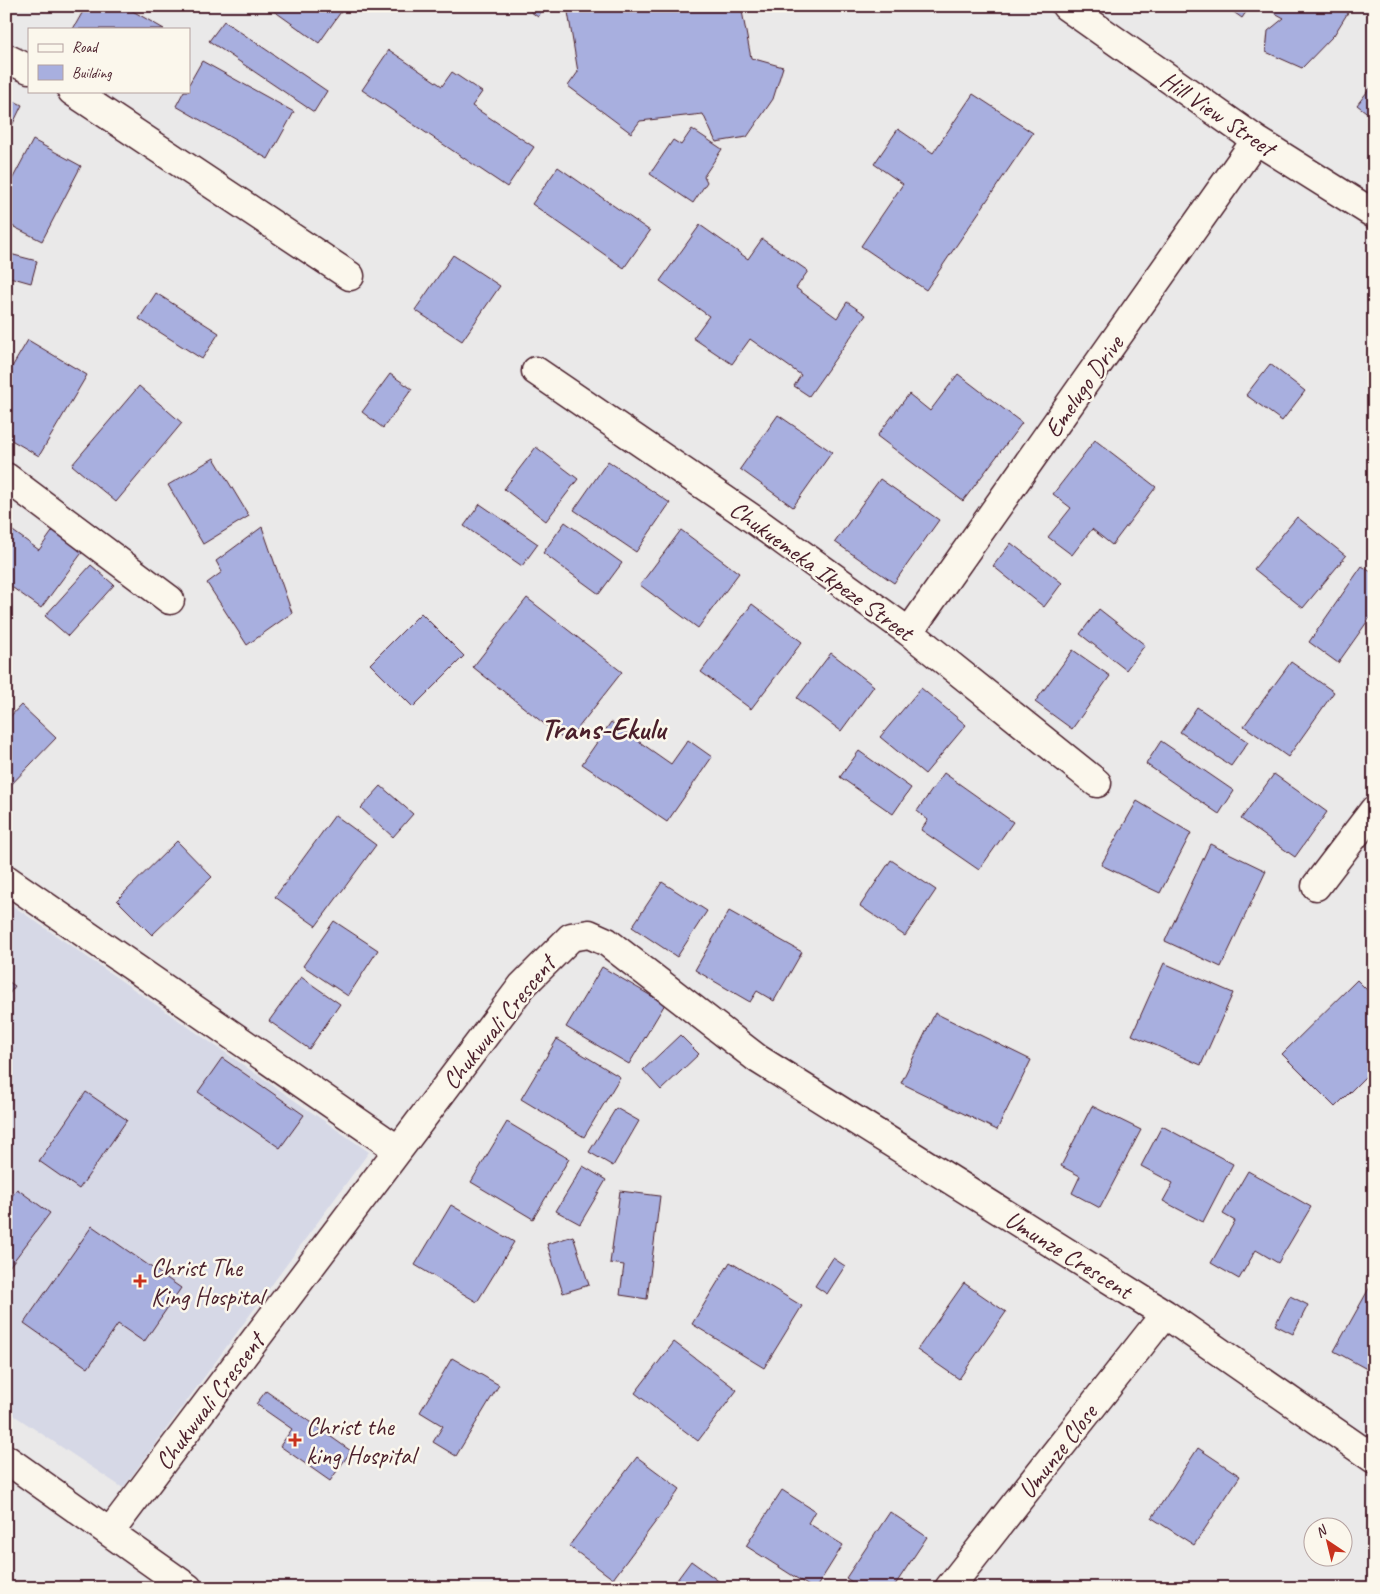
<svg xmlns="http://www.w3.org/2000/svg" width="1380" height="1594" viewBox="0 0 1380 1594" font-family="Caveat,sans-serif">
  <rect width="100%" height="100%" fill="#eae9e9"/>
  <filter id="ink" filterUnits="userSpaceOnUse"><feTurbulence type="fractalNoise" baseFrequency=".02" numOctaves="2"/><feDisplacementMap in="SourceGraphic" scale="10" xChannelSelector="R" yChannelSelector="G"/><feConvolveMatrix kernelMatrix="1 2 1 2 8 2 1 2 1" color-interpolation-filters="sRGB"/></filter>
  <g filter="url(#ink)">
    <path fill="#d6d8e6" d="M6,901L369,1152L123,1488L6,1410Z"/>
    <path fill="#a8afdf" stroke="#4a1f2b" d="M35,6H47L44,11Z
      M86,6H124L164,29H73Z
      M267,6H345L319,43Z
      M523,6H545L538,17Z
      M567,6H741L751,58L783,67L773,99L747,137L716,142L703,114L640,121L631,133L568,86L578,72Z
      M1225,6H1250L1242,18Z
      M1277,6H1352L1334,35L1302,68L1266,52L1268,31L1284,18L1273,12Z
      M224,21L327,91L314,112L209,41Z
      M389,50L442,86L452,72L482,92L472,106L534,147L507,187L362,90Z
      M202,61L294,112L268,159L176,106L184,91H189V84Z
      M1374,83V118L1357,105Z
      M973,94L1033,133L926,290L861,246L903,184L874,164L898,129L933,153Z
      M6,97L22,105L6,138Z
      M692,129L722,149L704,176L707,182L693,203L650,174L673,140L681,145Z
      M33,140L81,166L42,241L6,223V191Z
      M558,167L650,231L624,268L532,204Z
      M700,225L748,259L762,239L808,271L796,288L837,318L847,302L866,315L809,396L794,386L801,375L750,339L732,364L693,338L709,316L660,281Z
      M6,253L37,261L31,283L6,276Z
      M453,255L500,286L462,341L415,310Z
      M156,293L219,333L202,359L139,319Z
      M28,340L87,375L39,456L6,437V377Z
      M1270,364L1305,391L1282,421L1246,395Z
      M390,374L412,389L383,428L362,412Z
      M958,374L1022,423L963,501L877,436L909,394L930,411Z
      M139,386L182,423L116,502L72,465Z
      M778,415L832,452L793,507L740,469Z
      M1095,440L1156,487L1112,545L1092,529L1072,555L1048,537L1071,508L1053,494Z
      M536,447L578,479L546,521L504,489Z
      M214,458L249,516L203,544L168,485Z
      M608,461L670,503L636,552L574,510Z
      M880,479L939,520L894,583L835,542Z
      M480,504L538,544L522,566L464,526Z
      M1297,517L1346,556L1303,608L1254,569Z
      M565,522L622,563L599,594L543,553Z
      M6,526L39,550L54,529L84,550L41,608L6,583Z
      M262,527L292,613L247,645L207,583L222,572L216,561Z
      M681,530L739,573L698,628L640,585Z
      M1011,543L1062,583L1044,607L993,566Z
      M91,565L114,585L68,636L45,616Z
      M1362,566L1374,574V612L1338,663L1309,642Z
      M527,598L622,672L567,742L473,667Z
      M752,604L802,642L751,709L701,672Z
      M1099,609L1145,645L1126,670L1080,634Z
      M421,613L464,656L413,707L370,664Z
      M1073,650L1110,676L1072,729L1035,702Z
      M831,653L874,686L841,731L797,698Z
      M1291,662L1334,692L1288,757L1244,726Z
      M921,688L966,725L925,774L880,737Z
      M21,705L56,738L6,790V721Z
      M1197,707L1248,742L1231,766L1180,732Z
      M611,722L671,764L688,740L712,757L667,822L582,764Z
      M1161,741L1234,791L1219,814L1146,764Z
      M859,751L911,788L893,814L840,777Z
      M944,773L1013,822L979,870L921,830L928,820L917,811Z
      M1274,774L1327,812L1295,857L1241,819Z
      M381,786L413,814L393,837L361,808Z
      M1137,801L1191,833L1160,893L1101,865Z
      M335,815L376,845L316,926L275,897Z
      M177,841L212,877L152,935L117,900Z
      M1210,844L1266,871L1221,967L1165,941Z
      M891,860L936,890L905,936L860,906Z
      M662,882L707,911L677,957L632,927Z
      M729,911L802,952L774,1001L757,991L750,1002L695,970Z
      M334,921L378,950L348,996L303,966Z
      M1164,963L1233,993L1201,1065L1132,1035Z
      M602,967L665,1004L629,1064L566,1027Z
      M301,977L340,1004L309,1049L269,1021Z
      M6,980L15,986L6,998Z
      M1357,980L1374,997V1068L1335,1107L1282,1054Z
      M935,1013L1031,1060L997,1130L901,1083Z
      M680,1035L699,1054L661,1090L643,1070Z
      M557,1039L620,1077L584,1137L521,1099Z
      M222,1058L304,1115L280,1148L198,1092Z
      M86,1092L127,1120L79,1189L39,1161Z
      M1092,1106L1141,1130L1100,1208L1072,1193L1080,1176L1061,1166Z
      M616,1108L639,1121L613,1166L589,1152Z
      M507,1122L569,1159L533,1219L471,1182Z
      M1162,1126L1233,1164L1203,1222L1163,1201L1173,1183L1141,1166Z
      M583,1166L606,1180L580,1224L556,1211Z
      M1248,1171L1311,1207L1278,1263L1256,1250L1239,1279L1211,1263L1235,1221L1223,1214Z
      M17,1189L50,1213L6,1271V1204Z
      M620,1191L660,1196L647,1299L620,1295L624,1265L610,1263Z
      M451,1205L514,1242L477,1302L415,1265Z
      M92,1226L181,1288L144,1342L118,1324L88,1368L24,1323Z
      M573,1236L589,1285L563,1293L547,1244Z
      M833,1258L845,1266L827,1294L815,1286Z
      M730,1262L802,1306L764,1368L692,1324Z
      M964,1283L1006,1312L959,1379L917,1350Z
      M1371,1285L1374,1286V1373L1334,1351Z
      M1290,1296L1308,1305L1293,1334L1275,1325Z
      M674,1342L737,1390L698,1441L635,1393Z
      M452,1358L499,1385L456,1456L433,1442L443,1426L420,1412Z
      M266,1391L351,1451L330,1481L280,1446L292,1429L256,1404Z
      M1198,1448L1240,1476L1194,1545L1152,1518Z
      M637,1457L680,1489L613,1579L569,1546Z
      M782,1490L815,1511L808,1523L843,1545L816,1588H812L746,1546Z
      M890,1512L927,1537L893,1588H861L846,1578Z
      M691,1561L728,1588H671Z"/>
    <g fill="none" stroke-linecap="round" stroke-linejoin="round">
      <defs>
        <path id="street" d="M1066,6L1256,140L1374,214
          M6,58L29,69
          M72,91L350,276
          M536,371L753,519L909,632L1097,783
          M6,477L170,600
          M909,632L1256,140
          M6,879L397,1149
          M1316,886L1374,810
          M6,1459L188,1588
          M110,1532L522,986L571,937L589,934L607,942L758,1059L1165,1314L1374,1459
          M949,1588L1165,1314"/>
      </defs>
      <use href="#street" stroke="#4a1f2b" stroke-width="31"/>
      <use href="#street" stroke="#fbf7ec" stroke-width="28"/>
    </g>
  </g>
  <g fill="#c8321e" stroke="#fbf7ec" stroke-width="2">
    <path d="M137.5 1273.5h5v5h5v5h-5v5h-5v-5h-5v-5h5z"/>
    <path d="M292.5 1432.5h5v5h5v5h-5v5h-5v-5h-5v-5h5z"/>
  </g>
  <g text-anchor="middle" stroke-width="5" stroke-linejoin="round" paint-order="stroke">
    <g font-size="25" fill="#4a1f2b" stroke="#fbf7ec">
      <text transform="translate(1218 113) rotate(34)" y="9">Hill View Street</text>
      <text transform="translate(1083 386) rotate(-55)" y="9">Emelugo Drive</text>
      <text transform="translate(822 570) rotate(36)" y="9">Chukuemeka Ikpeze Street</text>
      <text transform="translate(498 1022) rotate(-51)" y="9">Chukwuali Crescent</text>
      <text transform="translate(1069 1254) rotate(32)" y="9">Umunze Crescent</text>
      <text transform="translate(209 1401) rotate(-53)" y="9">Chukwuali Crescent</text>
      <text transform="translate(1057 1451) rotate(-52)" y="9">Umunze Close</text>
    </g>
    <g font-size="25" fill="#4a1f2b" stroke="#fbf7ec" text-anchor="start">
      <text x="151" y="1276">Christ The<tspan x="151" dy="29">King Hospital</tspan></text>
      <text x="306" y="1435">Christ the<tspan x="306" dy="29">king Hospital</tspan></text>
    </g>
    <g font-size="30" font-weight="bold" fill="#4a1f2b" stroke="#fbf7ec">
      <text x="603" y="739">Trans-Ekulu</text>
    </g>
  </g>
  <rect width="1380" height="1594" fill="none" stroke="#fbf7ec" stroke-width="25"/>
  <rect x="12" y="12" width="1355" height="1569" fill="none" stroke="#4a1f2b" stroke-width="2" filter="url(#ink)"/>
  <rect x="28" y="28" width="162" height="65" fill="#fbf7ec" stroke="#b4a19f"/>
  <rect x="38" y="44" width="25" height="8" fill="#fbf7ec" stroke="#b4a19f"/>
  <text x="72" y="52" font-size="15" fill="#4a1f2b">Road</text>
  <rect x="38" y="65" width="25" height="15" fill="#a8afdf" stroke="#b4a19f"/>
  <text x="72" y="78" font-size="15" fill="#4a1f2b">Building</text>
  <g transform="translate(1328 1542) rotate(325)"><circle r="24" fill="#fbf7ec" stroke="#b4a19f"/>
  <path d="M0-4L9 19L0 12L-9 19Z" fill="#c8321e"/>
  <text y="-8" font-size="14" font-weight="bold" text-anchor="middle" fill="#4a1f2b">N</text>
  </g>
</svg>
